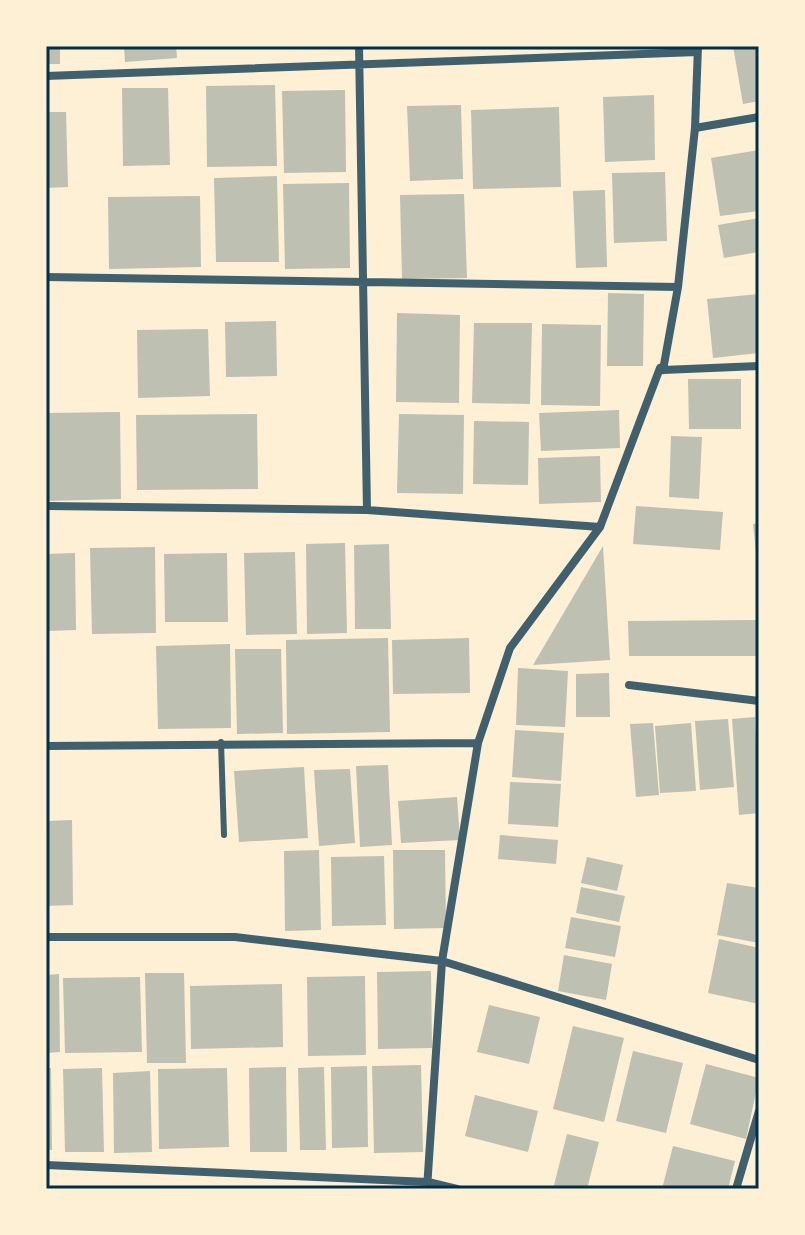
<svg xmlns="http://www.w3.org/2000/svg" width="805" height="1235" viewBox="0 0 805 1235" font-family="Mulish,sans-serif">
  <rect width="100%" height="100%" fill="#fdf0d5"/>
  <path fill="#bec0b2" d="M46,46H60V64H46Z
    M124,46H176L177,58L125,62Z
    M733,46H759V101L743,104Z
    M275,85L277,166L207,167L206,86Z
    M122,88H168L170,165L123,166Z
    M345,90L346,172L284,173L282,91Z
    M654,95L655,160L605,162L603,97Z
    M461,105L463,179L410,181L407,106Z
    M559,107L561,187L473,189L471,110Z
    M46,112H66L68,187L46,188Z
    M759,150V211L720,216L711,158Z
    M665,172L667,241L614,243L612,173Z
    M277,176L279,262H216L214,178Z
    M349,183L350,268L285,269L283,184Z
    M605,190L607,267L576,268L573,191Z
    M464,194L467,278L402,279L400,195Z
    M200,196L201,267L109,269L108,197Z
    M759,218V252L724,258L718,225Z
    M608,293L644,294L643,366H607Z
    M759,294V353L713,358L707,299Z
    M397,313L460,315L459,403L396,402Z
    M276,321L277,376L226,377L225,322Z
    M474,323H532L530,404L472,403Z
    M542,324L601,325L600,406L541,405Z
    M208,329L210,396L138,398L137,330Z
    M688,379H741V429H689Z
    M619,410L620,448L541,451L539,413Z
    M120,412L121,499L46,501V413Z
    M257,414L258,489L137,490L136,415Z
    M399,414L464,415L463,494L397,493Z
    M474,421L529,422L528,485L473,484Z
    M671,436L702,437L699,499L669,497Z
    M600,456L601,502L539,504L538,458Z
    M636,506L723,512L720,550L633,544Z
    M759,523V563H757L753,524Z
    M345,543L347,633L307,634L306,544Z
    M389,544L391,629H355L354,545Z
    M603,546L610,660L533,665Z
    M155,547L156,633L92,634L90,548Z
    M295,552L297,634L246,635L244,553Z
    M75,553L76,630L46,631V554Z
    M227,553L228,622H165L164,554Z
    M759,620V656H629L628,621Z
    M388,638L390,732L287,734L286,640Z
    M469,638L470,693L393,694L392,640Z
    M230,644L231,728L158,729L156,646Z
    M235,649H281L283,733L237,734Z
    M518,668L568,671L565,727L516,725Z
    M609,673L610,717H576V674Z
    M755,717L759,813L739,815L732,719Z
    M728,719L734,787L700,790L695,721Z
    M653,723L659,795L636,797L630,724Z
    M691,723L696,791L660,793L655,726Z
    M515,730L564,733L561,781L512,777Z
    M388,765L392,845L360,847L356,766Z
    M304,767L308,838L239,842L234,771Z
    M350,769L355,843L319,846L314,770Z
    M510,782L561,784L558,827L508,824Z
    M457,797L460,840L401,843L398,801Z
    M72,820L73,905L46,906V821Z
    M500,835L558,840L556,864L498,859Z
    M319,850L321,930L285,931L284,851Z
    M393,850H445L446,928L394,929Z
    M384,856L386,925L332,926L331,857Z
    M587,857L623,865L617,891L581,883Z
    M727,883L759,888V943L717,935Z
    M581,887L625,896L619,922L576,913Z
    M571,917L621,926L615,957L565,948Z
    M719,939L759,948V1004L708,993Z
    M564,955L612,964L606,1000L558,991Z
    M431,971L432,1048L378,1049L377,972Z
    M145,973H184L186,1063H147Z
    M59,974L60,1052L46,1053V975Z
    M365,976L366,1055L308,1056L307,977Z
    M140,977L142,1052L65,1053L63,978Z
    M282,984L283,1047L191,1049L190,986Z
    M489,1005L540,1017L529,1064L477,1052Z
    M573,1026L624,1038L604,1122L553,1109Z
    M633,1051L683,1063L666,1133L616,1121Z
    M706,1064L759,1078L746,1139L690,1124Z
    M421,1065L423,1152L374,1153L372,1066Z
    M367,1066L368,1147L332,1148L331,1067Z
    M286,1067L287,1152H250L249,1068Z
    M324,1067L326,1150H300L298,1068Z
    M46,1068H51L52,1150H46Z
    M102,1068L104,1152H65L63,1069Z
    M227,1068L229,1147L159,1149L158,1069Z
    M150,1071L152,1152L114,1153L113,1073Z
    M475,1095L538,1111L528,1152L465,1136Z
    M567,1134L599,1142L587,1189H553Z
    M673,1146L735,1161L728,1189H662Z"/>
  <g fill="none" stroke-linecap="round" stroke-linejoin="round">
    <path stroke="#3f606c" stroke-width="6" d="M221,742L224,835"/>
    <path stroke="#3f606c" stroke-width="8" d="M359,46L367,510
      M46,76L697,52
      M695,128L759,117
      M46,277L678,287
      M663,370L759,366
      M46,506L367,510L600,527
      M629,685L759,701
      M46,746L478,743
      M46,937H235L442,961L759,1060
      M46,1165L428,1182L457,1189
      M427,1189L442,961L478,743L510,648L600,527L660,368L663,370L678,287L695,128L698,46
      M736,1189L759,1111"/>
  </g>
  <rect width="805" height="1235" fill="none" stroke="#fdf0d5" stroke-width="96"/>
  <rect x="48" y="48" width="709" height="1139" fill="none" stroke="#003049" stroke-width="3"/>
</svg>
